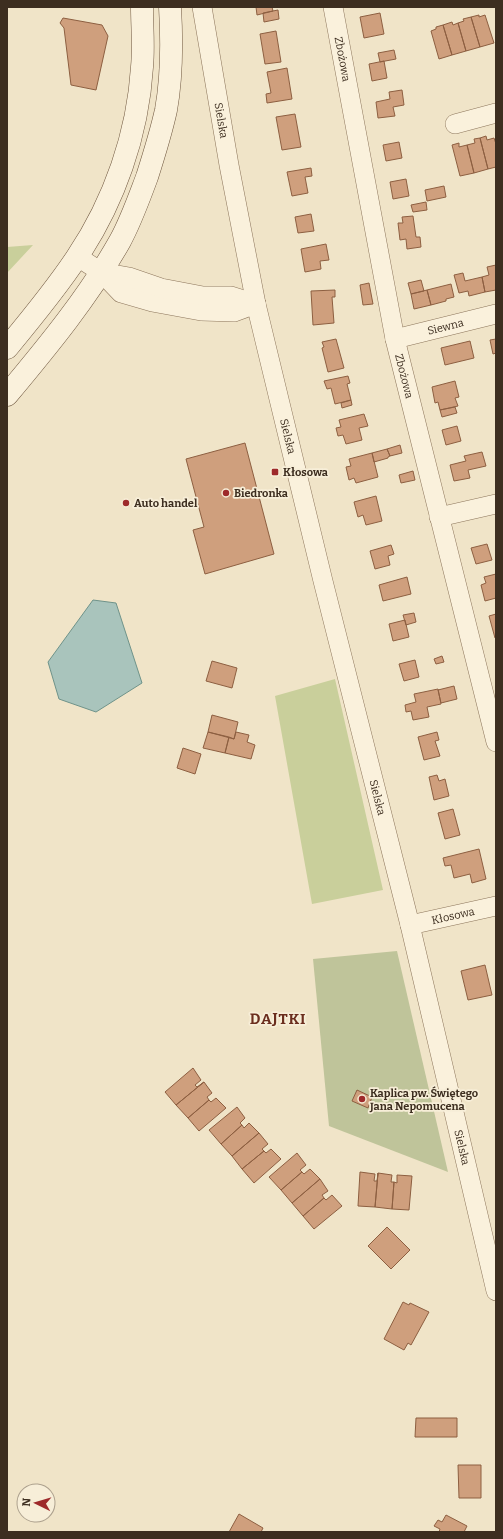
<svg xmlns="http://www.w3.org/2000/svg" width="503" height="1539" viewBox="0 0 503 1539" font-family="Bitter,serif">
  <rect width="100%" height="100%" fill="#f0e4c8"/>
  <path fill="#c9cf9b" d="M33,245L7,273V247Z
    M335,679L383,890L312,904L275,696Z"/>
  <path fill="#bfc49a" d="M397,951L448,1172L329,1126L313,959Z"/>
  <path fill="#a9c4bc" stroke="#6f938a" d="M93,600L116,603L142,683L96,712L59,699L48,662Z"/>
  <path fill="#cf9f7d" stroke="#8d5f41" d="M256,7H272L273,11L257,15Z
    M278,10L279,19L264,22L263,13Z
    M380,13L384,34L364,38L360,17Z
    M479,15V17L485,15L494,43L480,47L471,17Z
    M471,17L480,47L466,51L458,23L464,21L463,19Z
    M63,18L102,25L108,36L96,90L71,85L64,28L60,23Z
    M452,22L453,25L458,23L466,51L452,55L443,25Z
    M443,25L452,55L439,59L431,31L436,29V27Z
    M276,31L281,62L265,64L260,34Z
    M394,50L396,59L380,62L378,53Z
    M384,61L387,78L372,81L369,64Z
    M287,68L292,99L267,103L266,94L271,93L267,72Z
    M402,90L404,105L393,107L395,116L378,118L376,102L390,99L389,92Z
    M295,114L301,147L282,150L276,117Z
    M486,136L487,140L494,138L496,144V167L488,169L480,138Z
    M480,138L488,169L474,173L467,145L475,143L474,139Z
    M399,142L402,158L386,161L383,145Z
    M459,143V147L467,145L474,173L460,176L452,145Z
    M311,168L312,176L305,177L308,193L292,196L287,172Z
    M406,179L409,196L393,199L390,182Z
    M444,186L446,197L427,201L425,190Z
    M426,202L427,210L413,212L411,205Z
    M311,214L314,231L298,233L295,217Z
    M413,216L416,237H420L421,247L407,249L406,239L400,240L398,223H403L402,217Z
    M326,244L329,260L320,261L321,269L305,272L301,249Z
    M496,265V290L485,292L482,277L489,275L487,267Z
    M463,273L465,281L482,277L485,292L469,296L468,291L459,293L454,275Z
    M421,280L424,291L411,294L408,283Z
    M369,283L373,304L363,305L360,285Z
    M451,284L454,297L446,299V301L431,305L427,290Z
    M335,290V297H332L334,323L313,325L311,291Z
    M427,290L431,305L414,309L411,294Z
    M336,339L344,368L328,372L322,348L324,347L322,342Z
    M496,339V353L493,354L490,340Z
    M470,341L474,358L445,365L441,348Z
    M348,376L350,383L347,384L351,400L335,404L331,388L327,389L324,381Z
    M455,381L459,397L455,398L458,406L440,410L438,402L435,403L432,387Z
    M351,400L352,405L342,408L341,403Z
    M455,407L457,413L442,417L440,410Z
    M364,414L368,426L359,428L362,440L346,444L343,435L338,436L336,428L341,427L339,420Z
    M457,426L461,441L446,445L442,430Z
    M245,443L274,554L205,574L193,530L204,527L186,459Z
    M400,445L402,453L390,456L387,449Z
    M387,449L390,456L388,457V458L374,462L372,453Z
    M482,452L486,466L468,470L470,478L454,481L450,465L466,461L464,456Z
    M372,453L378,477L356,483L354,478L349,480L346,467L351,466L349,459Z
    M413,471L415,480L401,483L399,475Z
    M376,496L382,521L366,525L363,515L358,517L354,502Z
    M487,544L492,560L476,564L471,548Z
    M391,545L394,554L388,556L390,565L375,569L370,551Z
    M496,574V598L485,601L481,585L486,583L484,577Z
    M407,577L411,594L383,601L379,585Z
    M414,613L416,622L406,625L403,615Z
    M496,614V637L495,638L489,616Z
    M405,620L409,637L393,641L389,624Z
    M442,656L444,662L436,664L434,659Z
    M415,660L419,677L404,681L399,664Z
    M212,661L237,668L232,688L206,681Z
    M454,686L457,699L441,703L438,690Z
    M438,689L441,704L427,707L429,717L413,720L411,711L406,712L405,705L416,702L414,694Z
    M212,715L238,722L234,739L208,732Z
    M208,732L229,737L225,753L203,748Z
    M236,732L249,735L247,742L255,745L251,759L225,753L229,737L234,739Z
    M437,732L439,740L435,741L440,756L424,760L418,737Z
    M183,748L201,754L195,774L177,768Z
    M437,775L439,781L445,779L449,796L434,800L429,777Z
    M453,809L460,835L445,839L438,813Z
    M479,849L486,879L472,883L470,874L454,878L451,865L445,866L443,858Z
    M485,965L492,995L468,1000L461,971Z
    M193,1068L201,1080L195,1085L197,1087L204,1082L176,1105L165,1092Z
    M204,1082L212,1093L207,1097L209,1100L188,1118L176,1105Z
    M357,1090L372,1097L368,1108L352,1101Z
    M216,1098L226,1108L199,1131L188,1118L209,1100L211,1102Z
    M237,1107L245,1118L240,1123L242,1125L221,1144L209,1130Z
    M249,1123L259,1133L232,1156L221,1144L242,1125L244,1128Z
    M259,1133L268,1144L262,1149L264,1151L242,1169L232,1156Z
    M271,1149L281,1159L254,1183L242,1169L264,1151L266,1153Z
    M297,1153L306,1165L300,1170L302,1172L281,1190L269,1177Z
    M310,1169L320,1179L292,1203L281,1190L302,1172L304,1174Z
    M360,1172L375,1174L374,1181H377L378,1173L375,1207L358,1206Z
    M378,1173L392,1175L391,1182H394L392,1209L375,1207Z
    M397,1175L412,1176L409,1210L392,1209L394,1182L397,1183Z
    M320,1179L328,1191L322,1195L324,1198L303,1216L292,1203Z
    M332,1195L342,1206L314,1229L303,1216L324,1198L326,1200Z
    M387,1227L410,1250L391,1269L368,1246Z
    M403,1302L409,1305L410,1303L429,1312L411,1345L408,1343L404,1350L384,1339Z
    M416,1418H457V1437H415Z
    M458,1465H481V1498H459Z
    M239,1514L263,1528L261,1532H229Z
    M446,1515L467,1526L464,1532H439L440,1529L434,1526L438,1520L442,1522Z"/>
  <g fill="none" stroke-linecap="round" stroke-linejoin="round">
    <defs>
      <g id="minor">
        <path id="s1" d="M202,7L229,165L256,304L323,581L410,925L496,1291"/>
        <path id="s2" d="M333,7L395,339L496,742"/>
        <path d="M455,124L496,113"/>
        <path d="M78,257L101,272L121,293L152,302L201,311L234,312L256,304"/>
        <path d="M101,272L129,277L161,288L203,296H231L256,304"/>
        <path id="s3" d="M395,339L496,314"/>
        <path d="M439,517L496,504"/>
        <path id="s4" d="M410,925L496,906"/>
      </g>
      <path id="secondary" d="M7,348C31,319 56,289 77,257C114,202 138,134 142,67C144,47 142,27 142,7
        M7,395C48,346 89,296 120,241C131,221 139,198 147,177C154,155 161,133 166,110C172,77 172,41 170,7"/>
    </defs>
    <use href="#minor" stroke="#8d765c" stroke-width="20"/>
    <use href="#secondary" stroke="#6f573f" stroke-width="23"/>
    <use href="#minor" stroke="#faf1dc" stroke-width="19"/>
    <use href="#secondary" stroke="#faf1dc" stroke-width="22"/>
  </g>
  <g fill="#9e2a2b" stroke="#f7eed8" stroke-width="1.5">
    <rect x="271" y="468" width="8" height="8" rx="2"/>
    <circle cx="226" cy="493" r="4"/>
    <circle cx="126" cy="503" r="4"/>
    <circle cx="362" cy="1099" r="4"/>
  </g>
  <g text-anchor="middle" stroke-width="3.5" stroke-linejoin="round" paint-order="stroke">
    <g font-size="11" fill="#3d2e20" stroke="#f7eed8">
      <text dy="4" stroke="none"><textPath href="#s2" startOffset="53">Zbożowa</textPath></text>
      <text dy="4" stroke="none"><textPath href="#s1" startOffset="115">Sielska</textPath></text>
      <text dy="4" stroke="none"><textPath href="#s3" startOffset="52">Siewna</textPath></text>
      <text dy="4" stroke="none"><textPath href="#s2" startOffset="376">Zbożowa</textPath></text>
      <text dy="4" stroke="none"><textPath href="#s1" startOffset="438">Sielska</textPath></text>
      <text dy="4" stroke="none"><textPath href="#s1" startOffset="810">Sielska</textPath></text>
      <text dy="4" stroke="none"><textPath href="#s4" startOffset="44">Kłosowa</textPath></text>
      <text dy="4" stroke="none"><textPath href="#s1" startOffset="1170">Sielska</textPath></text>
    </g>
    <g font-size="11" font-weight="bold" fill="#3d2e20" stroke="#f7eed8" text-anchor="start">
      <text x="283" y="476">Kłosowa</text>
      <text x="234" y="497">Biedronka</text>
      <text x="134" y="507">Auto handel</text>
      <text x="370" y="1097">Kaplica pw. Świętego<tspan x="370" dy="13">Jana Nepomucena</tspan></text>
    </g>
    <g font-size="15" font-weight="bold" letter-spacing="1" fill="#6b2e1e" stroke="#f7eed8">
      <text x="278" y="1024">DAJTKI</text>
    </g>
  </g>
  <rect width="503" height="1539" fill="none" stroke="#3d2e20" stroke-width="16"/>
  <g transform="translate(36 1503) rotate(275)"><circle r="19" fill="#f7eed8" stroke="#ada18e"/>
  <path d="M0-3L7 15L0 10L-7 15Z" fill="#9e2a2b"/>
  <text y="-6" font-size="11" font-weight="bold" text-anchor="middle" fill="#3d2e20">N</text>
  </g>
</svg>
